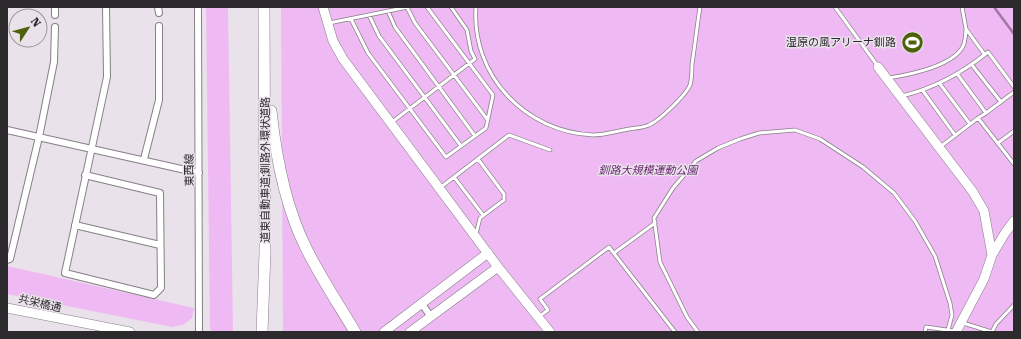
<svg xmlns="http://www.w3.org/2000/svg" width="1021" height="339" viewBox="0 0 1021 339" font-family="'Roboto Serif','Noto Sans JP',serif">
  <rect width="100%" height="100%" fill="#e9e2ea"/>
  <path fill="#efbaf3" d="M206,7H228L233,332H214L210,330Z
    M281,7H1014V332H283Z
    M7,266L194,308L192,318L183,325L172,327L7,294Z"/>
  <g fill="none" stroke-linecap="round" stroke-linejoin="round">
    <path stroke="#9f78a3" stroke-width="2.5" d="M994,7L1014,34"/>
    <defs>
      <path id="lane" d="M407,7L415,23L487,119
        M476,7C471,75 525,132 593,135C604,135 617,131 629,129C635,128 643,128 649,125C659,121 686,95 690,85C692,79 692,70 692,64C695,45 697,26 700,7
        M835,7L877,65
        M962,7L966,29L985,55
        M388,11L395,27L475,136
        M369,15L379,36L461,146
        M351,19L368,53L446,157L486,128L493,95L427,7
        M329,23L408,7
        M972,65L1001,102
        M958,75L986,113L978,118
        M888,78C908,75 956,66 964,44C965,40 966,34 966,29
        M940,84L970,124
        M923,91L955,135
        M902,96C935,88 961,74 988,52L1014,87
        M986,113L1014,92
        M392,122L475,59L471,51L467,30L451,7
        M998,143L1014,131
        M940,147L978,118L1014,164
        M454,177L483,215
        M441,187L509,135L550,150
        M476,234L480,218L504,200V194L478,159
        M614,253L655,223
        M540,316L548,310L540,299L609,247L675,332
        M963,323L992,332L996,324L1014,305
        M698,332L687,317L660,262L654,218L673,188L696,161L718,148L740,139L759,133L795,130L820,139L863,167L894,193L915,221L935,256L950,303L952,315L948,330
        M925,332L926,327L954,331"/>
      <path id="street" d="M55,7V15
        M158,7L159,13
        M198,7L199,332
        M7,130L199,173
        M144,159L159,100V26
        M85,175L160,193L161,288L154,295L65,273L107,77L106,7
        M75,225L160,245
        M7,260L10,259L39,137L54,62L55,27
        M422,304L431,317"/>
      <path id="secondary" d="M323,7L333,41L343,59L498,267L550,332
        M878,67L973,192L984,211L992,255
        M7,308L130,332
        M384,332L488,253
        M410,332L498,267
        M956,332L984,279L992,255L1005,233L1014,221"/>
      <path id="highway" d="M271,111C276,158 285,207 307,250C321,278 339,305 355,332
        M262,332L265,252L264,7"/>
    </defs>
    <use href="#lane" stroke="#867f87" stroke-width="4.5"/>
    <use href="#street" stroke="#867f87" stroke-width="8"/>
    <use href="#secondary" stroke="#867f87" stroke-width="10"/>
    <use href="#highway" stroke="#867f87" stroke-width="12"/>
    <use href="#lane" stroke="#fff" stroke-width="3"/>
    <use href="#street" stroke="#fff" stroke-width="6"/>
    <use href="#secondary" stroke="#fff" stroke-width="9"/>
    <use href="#highway" stroke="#fff" stroke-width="11"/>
  </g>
  <defs>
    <symbol id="stadium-disc" viewBox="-11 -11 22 22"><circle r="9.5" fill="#4d610b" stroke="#e9e2ea"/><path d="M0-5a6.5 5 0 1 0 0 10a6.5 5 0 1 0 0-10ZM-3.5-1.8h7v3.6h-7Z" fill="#fff"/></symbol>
  </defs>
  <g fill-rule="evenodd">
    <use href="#stadium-disc" x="900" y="30" width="25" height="25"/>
  </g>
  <g text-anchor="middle" stroke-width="3" stroke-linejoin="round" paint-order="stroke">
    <g font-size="11" fill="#2d2a2d" stroke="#e9e2ea" text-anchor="end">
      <text x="896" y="46">湿原の風アリーナ釧路</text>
    </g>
    <g font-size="11" fill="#2d2a2d" stroke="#e9e2ea">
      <text transform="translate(189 170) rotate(-90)" y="4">東西線</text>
      <text transform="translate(265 170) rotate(-90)" y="4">道東自動車道;釧路外環状道路</text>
      <text transform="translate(40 303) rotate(13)" y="4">共栄橋通</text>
    </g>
    <g font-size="11" font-style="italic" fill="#6a2871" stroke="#e9e2ea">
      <text x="648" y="174">釧路大規模運動公園</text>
    </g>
  </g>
  <rect width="1021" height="339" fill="none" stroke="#2d2a2d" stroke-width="16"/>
  <g transform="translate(28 28) rotate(54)"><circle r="19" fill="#e9e2ea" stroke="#9e989e"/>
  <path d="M0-3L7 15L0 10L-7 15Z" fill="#4d610b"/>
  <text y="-6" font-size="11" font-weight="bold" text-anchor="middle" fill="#2d2a2d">N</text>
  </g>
</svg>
